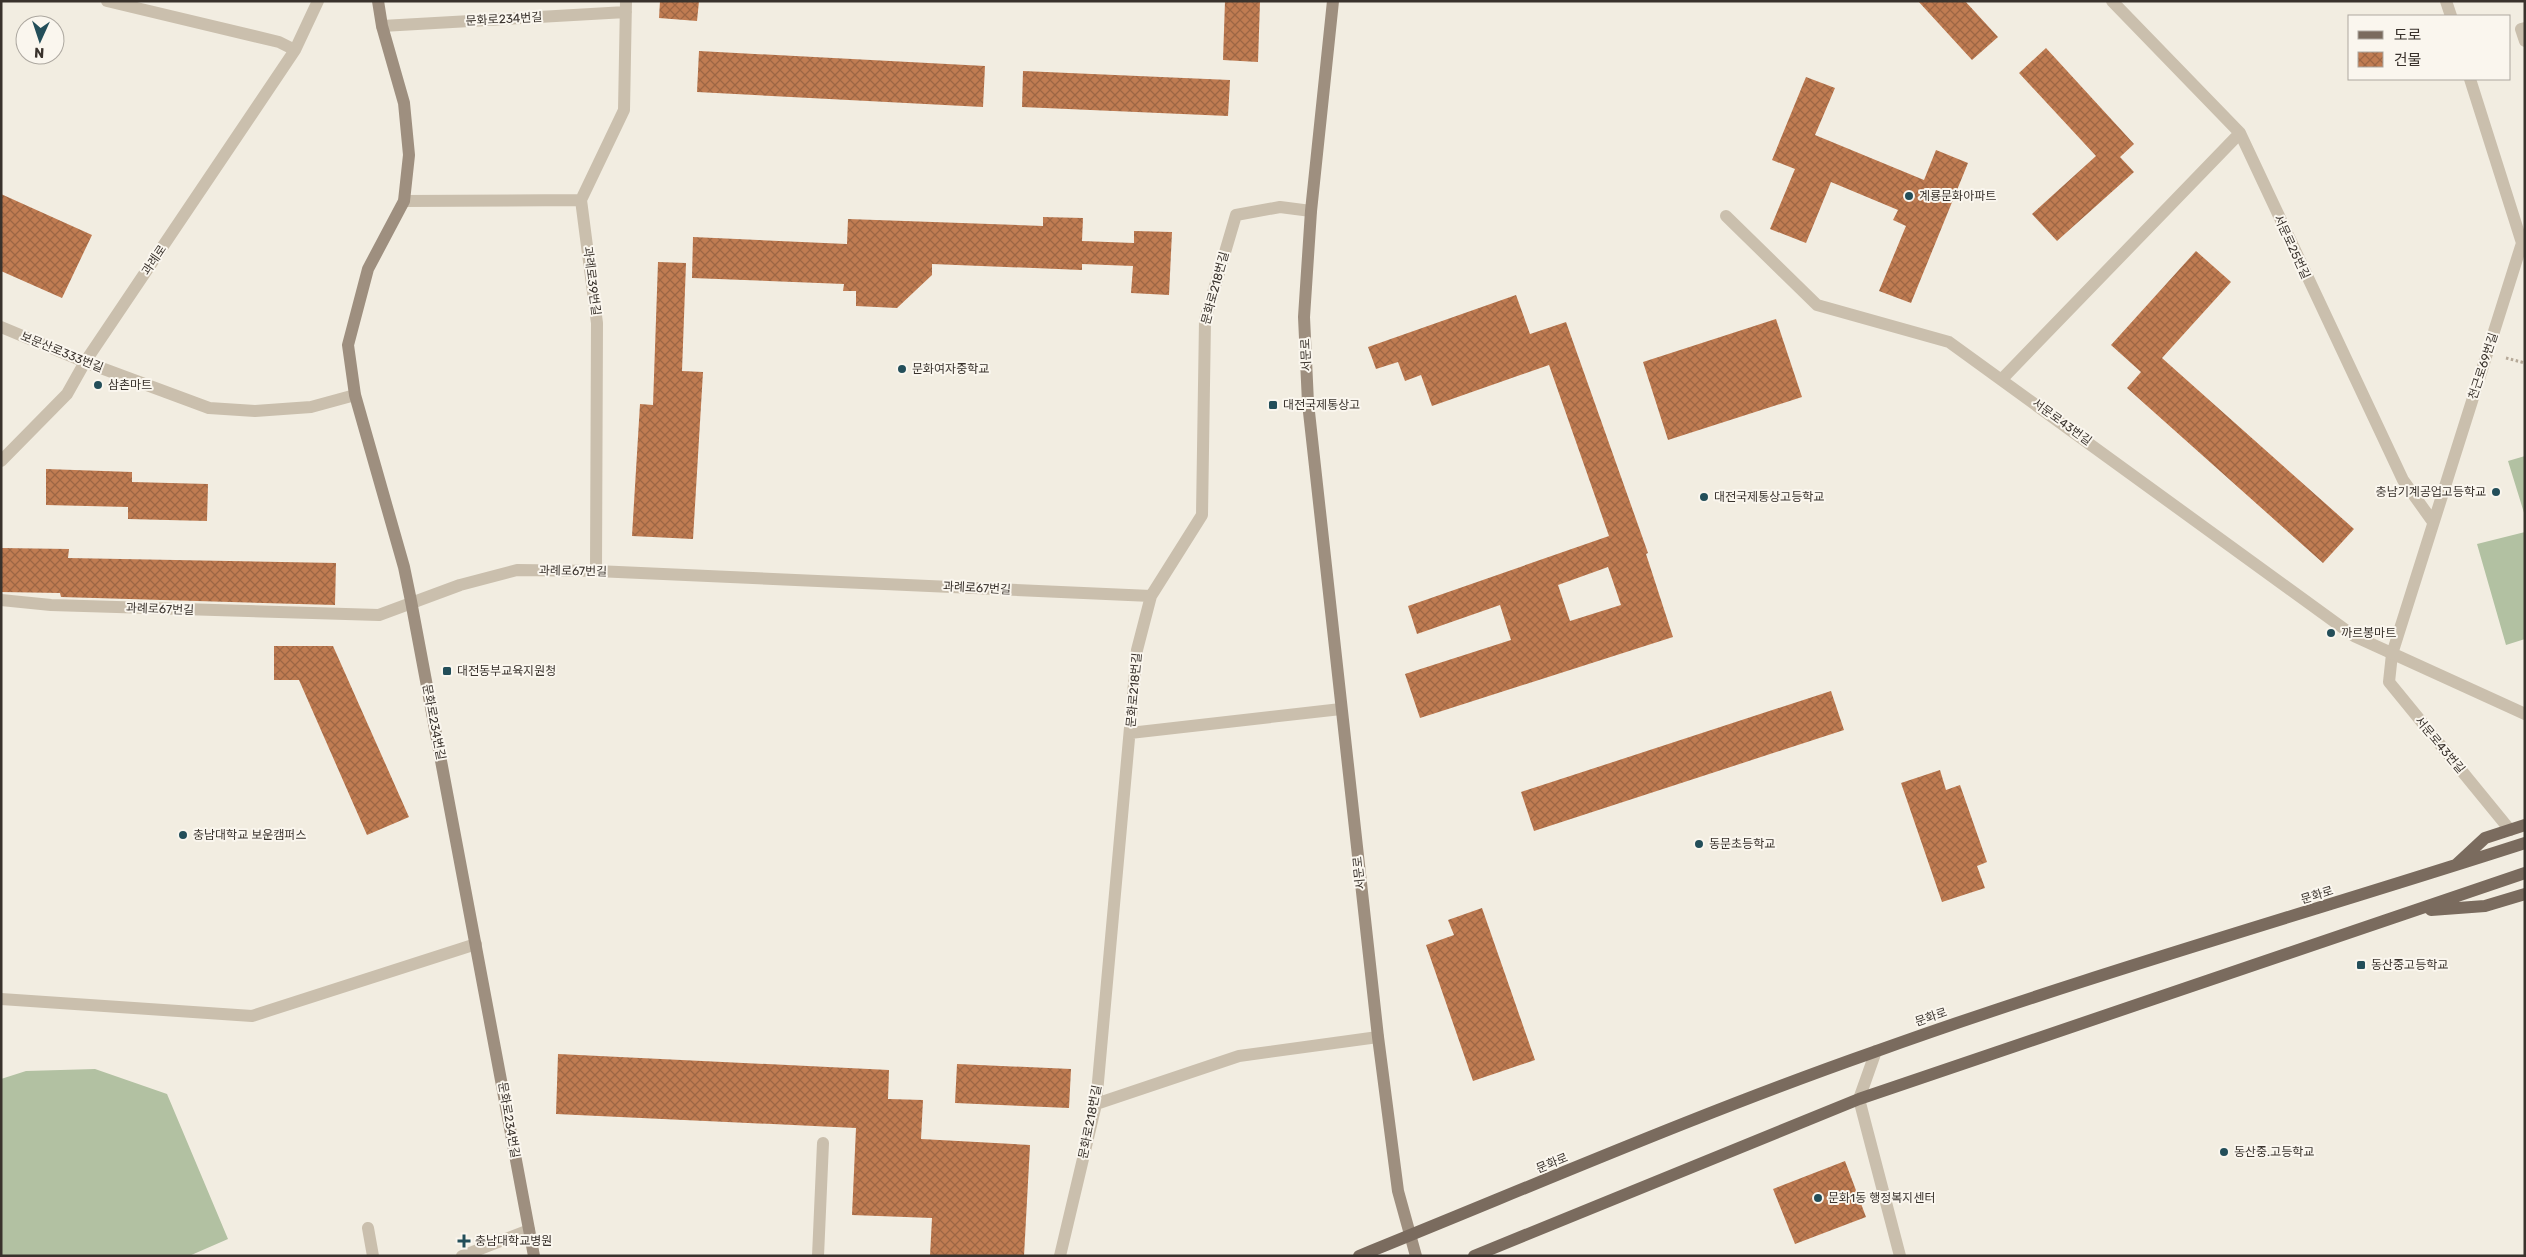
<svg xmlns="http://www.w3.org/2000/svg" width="2526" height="1257" viewBox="0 0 2526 1257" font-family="Rubik,'Noto Sans KR',sans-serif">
  <defs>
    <pattern id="building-cross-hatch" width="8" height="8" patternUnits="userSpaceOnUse" patternTransform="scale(1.25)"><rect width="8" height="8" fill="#c07c52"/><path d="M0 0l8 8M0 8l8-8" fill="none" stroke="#9d6644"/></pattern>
  </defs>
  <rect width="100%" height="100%" fill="#f2ede1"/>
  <path fill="#b2c1a2" d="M2525,456V516L2508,461Z
    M2525,532V639L2506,645L2477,544Z
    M95,1069L167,1094L228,1239L189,1256H1V1079L26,1071Z"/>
  <path fill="url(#building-cross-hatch)" fill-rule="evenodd" d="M660,1H699L697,21L659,18Z
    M1225,1H1260L1258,62L1223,60Z
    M1918,1H1965L1998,37L1972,60Z
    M2046,48L2134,144L2120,157L2134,172L2057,241L2032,214L2096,156L2019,73Z
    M699,51L985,66L983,107L697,92Z
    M1023,71L1230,80L1228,116L1022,107Z
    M1806,77L1835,88L1815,135L1924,180L1936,150L1968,163L1911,303L1879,291L1906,226L1893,220L1898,210L1831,182L1806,243L1770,229L1795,169L1772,160Z
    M1,194L92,235L62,298L1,271Z
    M1043,217L1083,218L1082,241L1134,243V231L1172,232L1169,295L1131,293L1133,266L1082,264V270L932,264V275L897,308L856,306V291H843L844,284L692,278L693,237L847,244L848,219L1043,226Z
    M2196,251L2231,282L2162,358L2354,529L2323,563L2127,388L2141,372L2111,345Z
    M658,262L686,263L682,371L703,372L693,539L632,536L640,404L653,405Z
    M1516,295L1530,334L1566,322L1648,553L1646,554L1673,637L1420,718L1405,674L1511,640L1500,605L1417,634L1408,606L1609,536L1549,365L1432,406L1421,375L1405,381L1398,362L1376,369L1368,347ZM1608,567L1621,605L1570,621L1558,585Z
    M1776,319L1802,397L1668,440L1643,362Z
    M46,469L132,472V482L208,484L207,521L128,519V507L46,505Z
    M1,548L69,549L68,558L336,563L335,605L61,597L60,593L1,592Z
    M274,646H333L409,817L367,835L299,680H274Z
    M1831,691L1844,730L1534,831L1521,792Z
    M1940,770L1946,790L1960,785L1987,862L1977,866L1985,888L1942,902L1901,783Z
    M1482,908L1535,1060L1473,1081L1426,945L1454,935L1448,920Z
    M558,1054L889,1070L888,1099L923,1100L921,1139L1030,1145L1024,1256H930L932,1218L852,1215L856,1128L556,1114Z
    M957,1064L1071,1069L1069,1108L955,1103Z
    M1845,1161L1866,1217L1795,1244L1773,1189Z"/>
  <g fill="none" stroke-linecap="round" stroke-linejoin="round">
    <path stroke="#b6a998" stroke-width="3" stroke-dasharray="2.5 2.5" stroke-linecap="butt" d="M2506,358L2525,363"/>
    <path stroke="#cabfad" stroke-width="12" d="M382,26L626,12
      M2525,28L2521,29L2525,41
      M404,201L581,200
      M596,571L597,323L581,200L624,110L626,1
      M2392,654L2389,682L2510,830
      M1,999L252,1016L476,944
      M368,1228L373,1256
      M462,1256L529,1230
      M818,1256L823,1143"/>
    <path stroke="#cabfad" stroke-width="12" d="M107,1L279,42L295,50
      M2112,1L2240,133L2403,480L2433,522
      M2446,1L2451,16
      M1726,216L1817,305L1949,342L2354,636L2525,714
      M1,327L85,362L209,408L255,411L311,407L355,395
      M2002,379L2240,133
      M1,461L67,394L85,362L295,50L318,1
      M1,600L51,605L379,615L460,585L517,570L596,571L1151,596
      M2392,654L2522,243L2470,79
      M1130,733L1341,709
      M1876,1051L1859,1099L1900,1256
      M1096,1104L1239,1056L1378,1037
      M1060,1256L1096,1104L1137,650L1151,596L1202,515L1205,320L1236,215L1280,207L1311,211"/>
    <path stroke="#9e8f7f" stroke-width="12" d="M378,1L382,26L404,103L409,155L404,201L368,269L348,345L355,395L404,567L411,601L534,1256
      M1333,1L1311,211L1304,317L1308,403L1378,1037L1398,1191L1416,1256"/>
    <path stroke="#7a6b5e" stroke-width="12" d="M2457,864L2485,838L2525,825
      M2431,910L2485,906L2525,894
      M1359,1256C1530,1187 1700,1113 1874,1052C2088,975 2308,913 2525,843
      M1474,1256L1859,1099L2525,873"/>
  </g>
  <g fill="#234e59" stroke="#faf6ee" stroke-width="2">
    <circle cx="1909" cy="196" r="5"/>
    <circle cx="902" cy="369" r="5"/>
    <circle cx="98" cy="385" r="5"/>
    <rect x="1268" y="400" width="10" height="10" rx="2.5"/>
    <circle cx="2496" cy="492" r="5"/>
    <circle cx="1704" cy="497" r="5"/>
    <circle cx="2331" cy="633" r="5"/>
    <rect x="442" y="666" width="10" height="10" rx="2.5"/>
    <circle cx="183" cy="835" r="5"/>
    <circle cx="1699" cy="844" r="5"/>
    <rect x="2356" y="960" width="10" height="10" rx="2.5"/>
    <circle cx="2224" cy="1152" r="5"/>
    <circle cx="1818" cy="1198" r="5"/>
    <path d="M461.5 1233.5h5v5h5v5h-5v5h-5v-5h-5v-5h5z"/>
  </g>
  <g text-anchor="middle" stroke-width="4" stroke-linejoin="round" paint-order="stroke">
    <g font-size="12" fill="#39322c" stroke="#faf6ee">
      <text transform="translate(504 19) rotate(-3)" y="4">문화로234번길</text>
      <text transform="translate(2292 247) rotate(65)" y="4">서문로25번길</text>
      <text transform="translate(154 260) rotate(-56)" y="4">과례로</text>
      <text transform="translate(592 281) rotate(83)" y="4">과례로39번길</text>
      <text transform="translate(1215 288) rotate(-75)" y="4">문화로218번길</text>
      <text transform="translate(62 352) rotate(22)" y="4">보문산로333번길</text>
      <text transform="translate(1306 355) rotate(-93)" y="4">서문로</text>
      <text transform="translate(2483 366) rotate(-72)" y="4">천근로69번길</text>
      <text transform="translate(2062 422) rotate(36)" y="4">서문로43번길</text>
      <text transform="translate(573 571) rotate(1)" y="4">과례로67번길</text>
      <text transform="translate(977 588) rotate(3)" y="4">과례로67번길</text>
      <text transform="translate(160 609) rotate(2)" y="4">과례로67번길</text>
      <text transform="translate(1134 690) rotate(-85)" y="4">문화로218번길</text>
      <text transform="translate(434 722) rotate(79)" y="4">문화로234번길</text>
      <text transform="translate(2440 745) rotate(50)" y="4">서문로43번길</text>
      <text transform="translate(1359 873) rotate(-96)" y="4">서문로</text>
      <text transform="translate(2317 895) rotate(-17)" y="4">문화로</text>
      <text transform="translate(1931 1017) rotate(-19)" y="4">문화로</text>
      <text transform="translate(509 1120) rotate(80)" y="4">문화로234번길</text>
      <text transform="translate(1090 1122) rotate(-79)" y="4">문화로218번길</text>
      <text transform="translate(1552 1163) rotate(-22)" y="4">문화로</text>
    </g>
    <g font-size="12" fill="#39322c" stroke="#faf6ee" text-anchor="start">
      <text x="1919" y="200">계룡문화아파트</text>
      <text x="912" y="373">문화여자중학교</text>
      <text x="108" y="389">삼촌마트</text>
      <text x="1283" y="409">대전국제통상고</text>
      <text x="2486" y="496" text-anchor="end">충남기계공업고등학교</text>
      <text x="1714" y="501">대전국제통상고등학교</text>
      <text x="2341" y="637">까르봉마트</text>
      <text x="457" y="675">대전동부교육지원청</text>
      <text x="193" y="839">충남대학교 보운캠퍼스</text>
      <text x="1709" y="848">동문초등학교</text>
      <text x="2371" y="969">동산중고등학교</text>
      <text x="2234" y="1156">동산중.고등학교</text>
      <text x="1828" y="1202">문화1동 행정복지센터</text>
      <text x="475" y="1245">충남대학교병원</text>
    </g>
  </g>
  <rect width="2526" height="1257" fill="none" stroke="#39322c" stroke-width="5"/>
  <rect x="2348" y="15" width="162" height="65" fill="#faf6ee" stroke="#ada8a0"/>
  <rect x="2358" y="31" width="25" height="8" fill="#7a6b5e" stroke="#ada8a0"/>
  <text x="2394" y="40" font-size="15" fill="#39322c">도로</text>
  <rect x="2358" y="52" width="25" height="15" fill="url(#building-cross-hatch)" stroke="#ada8a0"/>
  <text x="2394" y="65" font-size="15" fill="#39322c">건물</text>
  <g transform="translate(40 40) rotate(183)"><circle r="24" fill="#faf6ee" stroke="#ada8a0"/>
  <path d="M0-4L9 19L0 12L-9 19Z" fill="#234e59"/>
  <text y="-8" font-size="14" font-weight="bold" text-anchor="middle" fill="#39322c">N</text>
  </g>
</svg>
